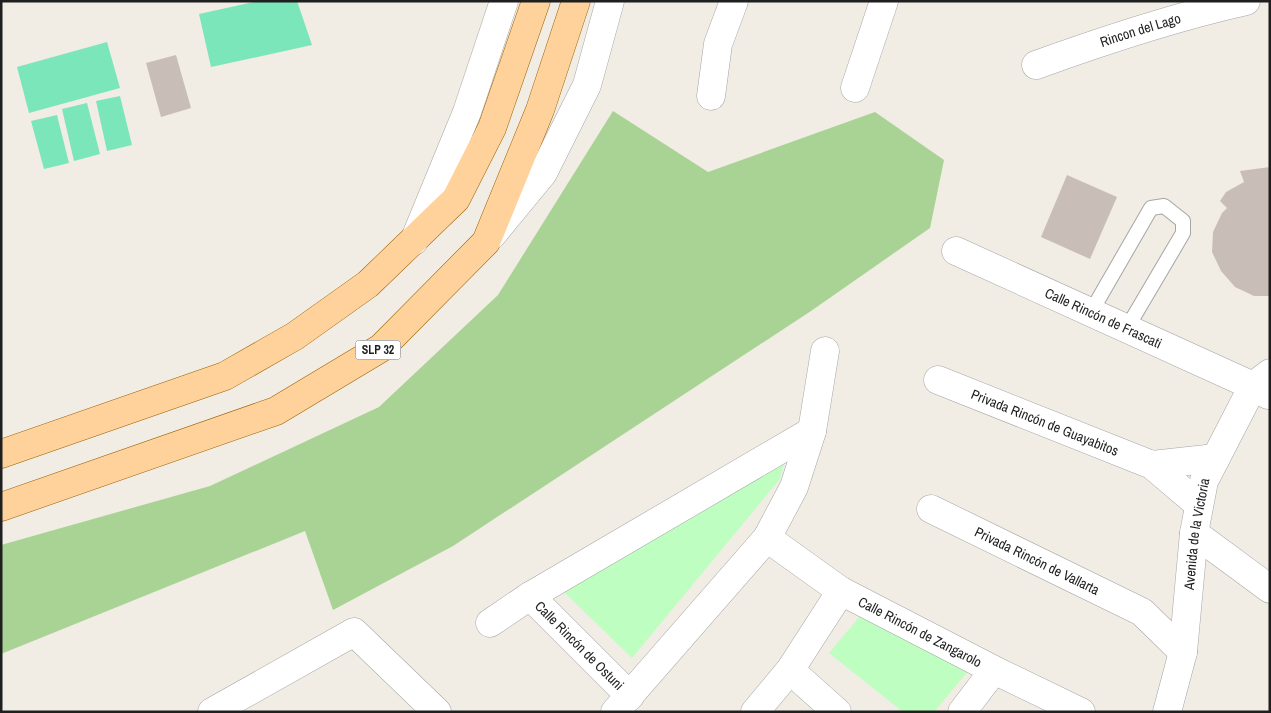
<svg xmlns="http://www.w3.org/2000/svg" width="1271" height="713" viewBox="0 0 1271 713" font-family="'Archivo Narrow',sans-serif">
  <rect width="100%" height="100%" fill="#f1ece4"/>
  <path fill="#a9d395" d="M613,111L708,172L875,112L944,160L930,228L811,311L453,546L333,610L305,531L1,654V545L210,486L379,407L498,295Z"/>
  <path fill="#befec1" d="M784,463L780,479L632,658L563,591Z
    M866,609L974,664L934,712H903L829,653Z"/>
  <path fill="#7be6ba" d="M258,1H297L312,45L211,67L199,14Z
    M107,42L120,88L29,113L17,67Z
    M120,96L132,145L107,151L96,101Z
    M87,103L100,154L74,161L62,109Z
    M57,115L69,163L44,169L31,121Z"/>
  <path fill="#c9beb7" d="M176,55L191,108L161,117L146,63Z
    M1270,167V296H1254L1235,287L1221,271L1212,252L1213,232L1222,213L1227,208L1220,201L1226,192L1244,182L1240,171Z
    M1067,175L1117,197L1090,259L1041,237Z"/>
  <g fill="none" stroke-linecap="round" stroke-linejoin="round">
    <defs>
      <path id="service" d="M1091,312L1151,208L1164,206L1183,221V233L1127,328"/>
      <g id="minor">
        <path id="s1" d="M1036,65C1105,40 1174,17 1246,1"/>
        <path d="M855,88L884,1"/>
        <path d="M711,96L718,44L734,1"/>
        <path id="s2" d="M956,251L1253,386L1268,395"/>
        <path id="s3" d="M938,380L1152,465L1199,505"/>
        <path d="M1152,465L1216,458"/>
        <path id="s4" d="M931,509L1142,612L1183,652"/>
        <path d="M1194,533L1270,589"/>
        <path id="s5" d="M767,538L841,591L994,670L1081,712"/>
        <path id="s6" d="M530,596L630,696"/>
        <path d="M490,623L530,596L812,431"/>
        <path d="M790,670L837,712"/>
        <path d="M212,712L354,632L437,712"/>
        <path d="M615,712L767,538L794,487L812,431L825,351"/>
        <path d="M755,712L790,670L841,591"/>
        <path d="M962,712L994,670"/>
        <path id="s7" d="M1167,712L1183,652L1194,533L1204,481L1253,386L1270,373"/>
      </g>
      <path id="tertiary" d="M492,235L543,173L587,85L610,1
        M414,241L467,112L504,1"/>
      <path id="primary" d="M1,454L225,376L295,336L368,284L456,199L492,128L536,1
        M1,507L276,411L381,348L486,242L540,110L576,1"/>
    </defs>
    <use href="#service" stroke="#a6a6a6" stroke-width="16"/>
    <use href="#minor" stroke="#a6a6a6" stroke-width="29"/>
    <use href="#tertiary" stroke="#a6a6a6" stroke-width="29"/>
    <use href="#primary" stroke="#9a6300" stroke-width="29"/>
    <use href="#service" stroke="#fff" stroke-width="14"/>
    <use href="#minor" stroke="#fff" stroke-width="28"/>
    <use href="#tertiary" stroke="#fff" stroke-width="28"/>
    <use href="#primary" stroke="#ffd19b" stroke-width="28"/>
  </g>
  <g text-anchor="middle" stroke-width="5" stroke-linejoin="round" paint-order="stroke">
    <rect fill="#fff" stroke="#626262" stroke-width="1" x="355.5" y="340.5" width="45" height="19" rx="4"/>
    <g font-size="12" font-weight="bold" fill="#1f1f1f">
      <text x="378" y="354">SLP 32</text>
    </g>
    <g font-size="14" fill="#1f1f1f" stroke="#fff">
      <text dy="5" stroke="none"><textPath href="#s1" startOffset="110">Rincon del Lago</textPath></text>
      <text dy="5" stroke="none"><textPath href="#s2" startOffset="162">Calle Rincón de Frascati</textPath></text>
      <text dy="5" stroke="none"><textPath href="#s3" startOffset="115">Privada Rincón de Guayabitos</textPath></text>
      <text dy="5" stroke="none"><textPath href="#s7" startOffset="181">Avenida de la Victoria</textPath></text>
      <text dy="5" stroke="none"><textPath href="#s4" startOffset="118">Privada Rincón de Vallarta</textPath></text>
      <text dy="5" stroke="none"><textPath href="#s5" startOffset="180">Calle Rincón de Zangarolo</textPath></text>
      <text dy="5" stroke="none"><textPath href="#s6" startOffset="70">Calle Rincón de Ostuni</textPath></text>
    </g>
  </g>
  <rect width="1271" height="713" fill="none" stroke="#1f1f1f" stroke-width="5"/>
</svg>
